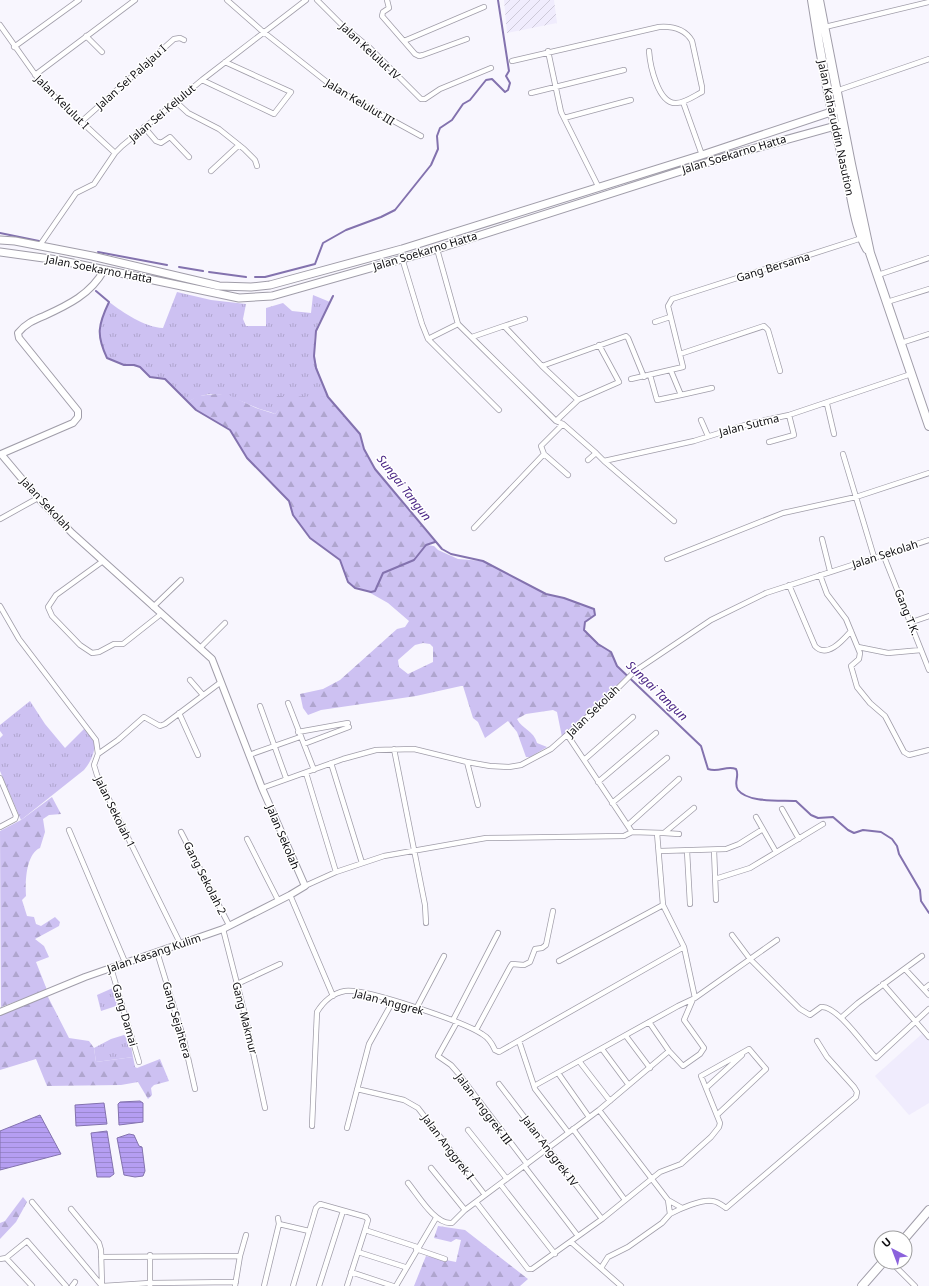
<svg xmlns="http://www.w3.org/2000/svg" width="929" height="1286" viewBox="0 0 929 1286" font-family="'Noto Sans',sans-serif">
  <defs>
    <pattern id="industrial-furrows" width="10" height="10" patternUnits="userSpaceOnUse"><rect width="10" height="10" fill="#f0ecfd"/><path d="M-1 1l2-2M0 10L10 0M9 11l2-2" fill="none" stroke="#cdc9d8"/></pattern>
    <pattern id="grass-tufts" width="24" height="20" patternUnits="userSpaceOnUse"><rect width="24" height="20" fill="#cdc1f2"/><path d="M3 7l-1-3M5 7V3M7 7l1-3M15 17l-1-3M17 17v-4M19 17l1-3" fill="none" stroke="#afa5ce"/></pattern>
    <pattern id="forest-firs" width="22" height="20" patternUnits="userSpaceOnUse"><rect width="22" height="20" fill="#cdc1f2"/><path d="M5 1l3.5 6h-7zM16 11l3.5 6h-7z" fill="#afa5ce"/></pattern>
    <pattern id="water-rules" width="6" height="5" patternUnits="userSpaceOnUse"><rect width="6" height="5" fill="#b59ef2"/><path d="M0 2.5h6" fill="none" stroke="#9a87ce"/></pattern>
  </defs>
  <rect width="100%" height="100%" fill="#f8f6fe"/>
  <path fill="#f0ecfd" d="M923,1033L929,1040V1103L909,1115L875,1076Z"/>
  <path fill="url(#industrial-furrows)" d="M504,0H554L557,23L507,33Z"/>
  <path fill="url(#grass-tufts)" d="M177,292L211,300L246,304L243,319L246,326H266V308L283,303L292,311L311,313L313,295L330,302C326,312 319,320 316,330C310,355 319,375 328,397C310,397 287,397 275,414C269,411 261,410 255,407C231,397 213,386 188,402L165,379L150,377L140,367L124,365L107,358C96,335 98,325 109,302C124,313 144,327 163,328Z
    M30,701L45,724L65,748L84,729L95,742C95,752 91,762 84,770L21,820L0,771V738L3,735L0,731V725Z
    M115,987L119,1005L101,1011L97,995Z
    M124,1035L130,1041L133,1057L96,1062L94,1048L111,1039Z"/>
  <path fill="url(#forest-firs)" fill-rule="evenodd" d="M216,394L229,395L256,408L275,414L278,410L274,404V396L328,397L360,434L364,449L375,469L435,542L427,545L434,546L438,550L458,559L483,561L545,594L564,598L594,609L595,615L585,622L584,630L598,644L611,652L617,666L627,675L597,706L562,737L557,712L553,710L526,714L517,719C522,729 534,731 537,743L547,747L530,757H526L517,732L508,721L485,738L478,722L473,718L463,686H461L416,696L321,710L308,715L303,708L300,694L323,689L340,680L397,629L405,627L409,621L388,603L365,590L355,588L348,582L340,560L310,538L293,515L289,501L247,458L230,430L196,410L188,402L197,396ZM423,643L430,644L433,647V662L408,674L399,667L398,660L415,645Z
    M52,797L61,814L49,815L43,819L45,832L40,848C26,854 25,882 26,896L22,900L27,916L34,917L36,924L41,926L55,917L60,922L59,926L35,939L44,946L49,957L36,962L47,990L1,1007L0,831L21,820Z
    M47,995L69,1038L89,1041L94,1048L96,1062L133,1057L135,1067L137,1068L160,1059L169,1081L154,1085L151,1088L152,1095L148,1099L138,1082L121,1085L47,1086L36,1059L0,1070V1015Z
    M23,1197L27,1202L16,1222L0,1239V1223L5,1221Z
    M438,1226L465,1230L528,1279L520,1286H414L426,1256L456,1262L461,1240L456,1239L451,1242L434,1238Z"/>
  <path fill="url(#water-rules)" stroke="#8372ae" d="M120,1102L140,1101L143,1103V1122L119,1125L118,1104Z
    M104,1103L107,1124L76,1126L75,1105Z
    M40,1115L61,1154L0,1170V1131Z
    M107,1131L114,1174L110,1177H97L91,1133Z
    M129,1134L134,1135L139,1146L142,1147L145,1171L143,1176L135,1177L124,1175L117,1138Z"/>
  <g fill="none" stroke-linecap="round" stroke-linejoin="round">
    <path stroke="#8372ae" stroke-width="2" d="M0,233L39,241
      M98,252L167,265
      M179,267L203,271
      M209,272L246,277
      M255,277H265L315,264L323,243L346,230L381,217L395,210L431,165L438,149L437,136L440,128L452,120L463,104L470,100L486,80L492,79L505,92L508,90L510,83L506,76L509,71L498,0
      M96,291L109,302C98,325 96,335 107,358L124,365H134L140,367L150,377L165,379L196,410L230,430L247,458L289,501L293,515L310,538L340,560L348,582L355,588L371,592L375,591L383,573L414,560L426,545L435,542
      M333,296L316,331L314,356L316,368L328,397L360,434L364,449L375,469L442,549L451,554L483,561L546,594L564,598L594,609L595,615L585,622L584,630L598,644L611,652L617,666L701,746L708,769C719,773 726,765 736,769C740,776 733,783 738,790C748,803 781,800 796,801L811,815L818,818L833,817L848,830L854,833L863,830L881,832L892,839L897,846L899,854L920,890L921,901L929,913"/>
    <defs>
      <path id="minor" d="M227,0L261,30L337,90L421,136
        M317,0L342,25L370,48L421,99H425L440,89L491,68
        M387,0L389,8L383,12L382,16L415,54L419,56L423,55L467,39
        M0,25L44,87L115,153
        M825,27L929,2
        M86,36L102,52
        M404,41L484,7
        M14,47L79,0
        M548,51L561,112L598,186
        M512,61L659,27C673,26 685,29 692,41L702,87V92C694,96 685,103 676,103C658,104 650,65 649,51
        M35,75L135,0
        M202,80L274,114L291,92L225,62
        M836,91L929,59
        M531,93L624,70
        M175,101L188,113L219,129L244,149L255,160L257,166
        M683,102L702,155
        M564,118L631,100
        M81,122L174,39L180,38L184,40
        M144,127L156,141L161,143L170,137L189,157
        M211,171L239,145
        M40,245L76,193L94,184L115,153L122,146L202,80L306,0
        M437,249L458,324L556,421L563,424L596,453
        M402,258L422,324L428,339L499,410
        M878,275L929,258
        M887,302L929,289
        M655,322L670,317
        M504,326L525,319
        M472,337L504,326L542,366
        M428,339L458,324
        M901,343L929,334
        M680,354L764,326L768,330L780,371
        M671,371L681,395L712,388
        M650,375L657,400L681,395
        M631,379L683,367L668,306L672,299L862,238
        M578,400L619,382L599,345
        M827,404L834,434
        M701,420L708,436
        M556,421L578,400L542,366L626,336L628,338L644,377
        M769,442L794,435L789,415
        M544,454L541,446L563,424
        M843,454L874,557
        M588,460L596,453L604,461L694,441L748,424L789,415L911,374
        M604,461L674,521
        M0,519L38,498
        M474,528L544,454L568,475
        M822,539L830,571
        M883,554L929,670
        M667,559L783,513L856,497L929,473
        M103,561L56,595L48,607L52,616L80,645L92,653L99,652L114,644H123L161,614
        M820,575L827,594L846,619L860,653L859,659L851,666L857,687L870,703L885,716L904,752L909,755L929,750
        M789,585L815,646C827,659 843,640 851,631
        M0,606L19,639L96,740L98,754L94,765L97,775L180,943
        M153,607L181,580
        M912,622L929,616
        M858,647L888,653L921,650
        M200,648L225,623
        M190,680L203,695
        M288,703L314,770
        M260,706L286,778
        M179,713L198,755
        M298,732L348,723
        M304,744L349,727
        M394,749L425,905L426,923
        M98,754L118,740L144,717L160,726L165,724L221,682
        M249,755L300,737
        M584,760L633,717
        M467,762L478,805
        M331,763L362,863
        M306,773L336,872
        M0,778L16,816L15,819L0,827
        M598,782L656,733
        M262,788L343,759L376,750L414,749L467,762L490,766L509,767L521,765L551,749L603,703L635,671L711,620L766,593L929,540
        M612,803L667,758
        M782,809L799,839
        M756,817L776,852
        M628,825L679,779
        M69,830L125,962
        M181,832L229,925
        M632,832L664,833L694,808
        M657,833L663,905
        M664,833L679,834
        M247,839L278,900
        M714,850L716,900
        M660,851L726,849L739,844L763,829
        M687,851L690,904
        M715,879L750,868L823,824
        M305,886L336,872L384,856L486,838L624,836L632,832L568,736
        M290,895L333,996
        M223,929L245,1015L265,1108
        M732,935L750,959L800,1009L810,1015L821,1007C837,1005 865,1047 876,1058L929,1009
        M157,952L184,1040L195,1089
        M111,968L139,1062
        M905,969L929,995
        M237,984L280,964
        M883,984L929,1037
        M924,989L929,985
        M695,998L777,940
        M416,1009L444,956
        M842,1017L858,1003L922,956
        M453,1020L498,933
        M457,1022L438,1056L451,1065L458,1073L527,1164
        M649,1022L669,1051L683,1066L700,1054L704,1048L684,1020L693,999
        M476,1030L510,967L512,964L524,965L530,962L535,949L542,948L546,945L553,911
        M626,1036L650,1068
        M519,1041L535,1089L568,1132
        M602,1049L628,1084
        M579,1061L610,1101
        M558,1073L589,1117
        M499,1084L602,1219
        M534,1086L678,1006L695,998L684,947L663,905L559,961
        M706,1088L742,1055
        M357,1089L404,1100L418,1108L485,1195
        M599,1110L668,1200L670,1214L662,1223L628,1247L608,1257L601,1268
        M312,1126L317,1012C323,1002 333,993 345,991C365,988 464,1022 482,1034C489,1038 492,1043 495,1050L499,1052L684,947
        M347,1128L369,1044L393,1001
        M573,1129L625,1200
        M468,1130L507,1179
        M525,1167L578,1236
        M431,1168L465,1210
        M408,1183C418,1195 435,1225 452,1223L465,1210L599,1110L669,1051
        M501,1185L555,1254
        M668,1200L682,1208
        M32,1202L102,1286
        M476,1202L528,1269H532L602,1219L660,1172L681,1164L711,1137L719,1127L720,1123L701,1076L749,1049L766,1069L717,1115
        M71,1209L99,1243L101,1250L102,1286
        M670,1214C679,1209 702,1199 712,1201C717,1201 722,1205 726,1208L856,1097L857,1092L854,1087L827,1057L817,1041
        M279,1224L309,1231
        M571,1242L621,1286
        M416,1249L445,1259
        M358,1252L405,1267
        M101,1257L240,1256
        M6,1258L27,1241L66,1286
        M0,1259L6,1258L32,1286
        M891,1262L915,1286
        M351,1272L393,1286
        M72,1286L75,1282
        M103,1286L150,1283L236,1282
        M150,1286V1255
        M235,1286L240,1256L246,1235
        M264,1286L279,1224L278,1218
        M293,1286L316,1208L320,1204L366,1217L368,1220L365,1230L417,1247
        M319,1286L343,1211
        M347,1286L365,1230
        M396,1286L436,1218"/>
      <path id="tertiary" d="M0,1012L85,977L223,929L290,895L305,886L262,788L212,659L72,533L38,498L1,454L73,423L78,417V411L19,338L18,333C25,324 34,320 44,316C68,305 91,294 104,270"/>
      <path id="primary" d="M0,240L15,241L92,256L219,286L251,287L270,285L402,249L702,155L840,109
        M0,252L58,260L239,298L272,296L437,249L734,154L839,125"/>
      <path id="trunk" d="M812,0C821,61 833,121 848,182C853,203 856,230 867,249
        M819,0L851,164L870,253L929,426
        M905,1238L929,1210
        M862,1286L883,1262"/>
    </defs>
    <use href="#minor" stroke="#a09da9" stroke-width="6"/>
    <use href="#tertiary" stroke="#a09da9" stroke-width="8"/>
    <use href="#primary" stroke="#a09da9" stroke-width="9"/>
    <use href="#trunk" stroke="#a09da9" stroke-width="10"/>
    <use href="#minor" stroke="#fff" stroke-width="4.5"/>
    <use href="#tertiary" stroke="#fff" stroke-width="6"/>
    <use href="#primary" stroke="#fff" stroke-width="7"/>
    <use href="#trunk" stroke="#fff" stroke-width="8"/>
  </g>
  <g text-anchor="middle" stroke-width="3" stroke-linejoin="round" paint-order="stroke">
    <g font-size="11" fill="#0d0c10" stroke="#fff">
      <text transform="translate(370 51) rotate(43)" y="4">Jalan Kelulut IV</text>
      <text transform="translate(131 77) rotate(-42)" y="4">Jalan Sei Palajau I</text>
      <text transform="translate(62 102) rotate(45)" y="4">Jalan Kelulut I</text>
      <text transform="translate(360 102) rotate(31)" y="4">Jalan Kelulut III</text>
      <text transform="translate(162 113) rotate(-40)" y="4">Jalan Sei Kelulut</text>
      <text transform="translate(836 128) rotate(78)" y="4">Jalan Kaharuddin Nasution</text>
      <text transform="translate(734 154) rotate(-17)" y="4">Jalan Soekarno Hatta</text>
      <text transform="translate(425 251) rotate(-17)" y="4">Jalan Soekarno Hatta</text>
      <text transform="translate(773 267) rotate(-17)" y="4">Gang Bersama</text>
      <text transform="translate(99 269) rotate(11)" y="4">Jalan Soekarno Hatta</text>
      <text transform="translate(749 425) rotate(-14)" y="4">Jalan Sutma</text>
      <text transform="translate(46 504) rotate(47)" y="4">Jalan Sekolah</text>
      <text transform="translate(885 554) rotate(-18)" y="4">Jalan Sekolah</text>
      <text transform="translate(907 612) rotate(68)" y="4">Gang T.K.</text>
      <text transform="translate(593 711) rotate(-44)" y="4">Jalan Sekolah</text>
      <text transform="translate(115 812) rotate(64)" y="4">Jalan Sekolah 1</text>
      <text transform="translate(283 837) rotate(67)" y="4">Jalan Sekolah</text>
      <text transform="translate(205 878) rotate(63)" y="4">Gang Sekolah 2</text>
      <text transform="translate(154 953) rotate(-19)" y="4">Jalan Kasang Kulim</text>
      <text transform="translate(389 1002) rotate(15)" y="4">Jalan Anggrek</text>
      <text transform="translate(125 1015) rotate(74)" y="4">Gang Damai</text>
      <text transform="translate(245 1018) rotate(76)" y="4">Gang Makmur</text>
      <text transform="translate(177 1020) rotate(74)" y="4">Gang Sejahtera</text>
      <text transform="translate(484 1109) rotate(53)" y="4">Jalan Anggrek III</text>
      <text transform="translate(448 1147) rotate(53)" y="4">Jalan Anggrek I</text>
      <text transform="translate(550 1151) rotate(53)" y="4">Jalan Anggrek IV</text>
    </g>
    <g font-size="12" font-style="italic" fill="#4b2686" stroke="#fff">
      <text transform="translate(404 488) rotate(52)" y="4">Sungai Tangun</text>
      <text transform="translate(657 691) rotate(44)" y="4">Sungai Tangun</text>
    </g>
  </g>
  <g transform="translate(893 1250) rotate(318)"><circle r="19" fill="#ffffff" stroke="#9e9e9f"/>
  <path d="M0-3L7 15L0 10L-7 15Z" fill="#8b62dc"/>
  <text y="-6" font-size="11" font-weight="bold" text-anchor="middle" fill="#0d0c10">U</text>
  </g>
</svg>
